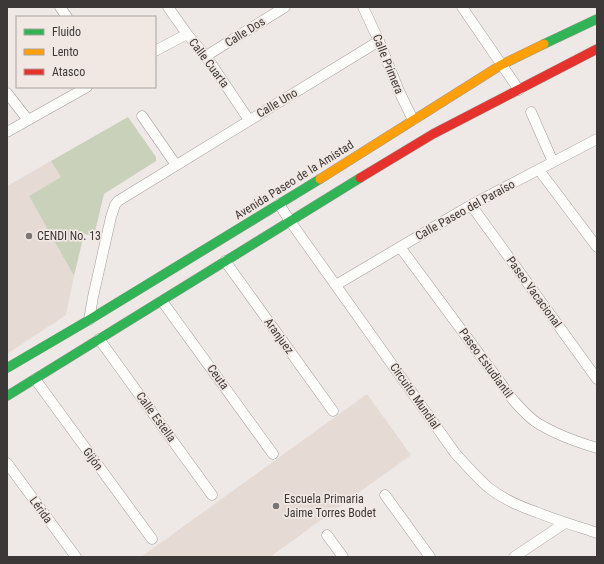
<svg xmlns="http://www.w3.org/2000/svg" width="604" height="564" viewBox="0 0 604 564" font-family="'Roboto Condensed',sans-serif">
  <rect width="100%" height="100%" fill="#eee9e6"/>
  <path fill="#e6dad5" d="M51,161L61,177L29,196L74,276L66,315L7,354V186Z
    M367,394L411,455L270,557H141Z"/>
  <path fill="#c9d1bb" d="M128,117L156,157V161L104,194L94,236L84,234L74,276L29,196L61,177L51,161Z"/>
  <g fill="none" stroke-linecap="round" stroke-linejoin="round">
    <defs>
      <path id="street" d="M60,7L67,17
        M168,7L187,34L206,56L249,120
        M363,7L379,41L399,91L413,120
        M462,7L519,90
        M155,51L187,34
        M206,56L285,7
        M7,93L28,120
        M531,112L553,162
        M142,116L176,165
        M7,132L87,87
        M539,170L597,247
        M279,204L290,221L455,453C466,465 477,478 489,488C503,499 519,506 536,512C556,520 576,526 597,533
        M471,205L597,379
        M400,247L514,401C522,410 530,419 539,424C557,435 577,442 597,448
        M225,261L333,411
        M336,285L471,205L597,139
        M162,301L273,454
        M89,320L93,297L111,217L115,205L118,201L379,41
        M99,339L212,495
        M35,379L152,539
        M7,463L76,557
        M385,495L430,557
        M327,535L343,557
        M514,557L565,523"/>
      <path id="fast" d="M544,44L597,19
        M7,368L89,320L320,179
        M7,396L360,178"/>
      <path id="slow" d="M320,179L501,65L544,44"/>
      <path id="jam" d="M360,178L433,134L597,49"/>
    </defs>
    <use href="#street" stroke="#a39f9d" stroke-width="11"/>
    <use href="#fast" stroke="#a39f9d" stroke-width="10"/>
    <use href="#slow" stroke="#a39f9d" stroke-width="10"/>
    <use href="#jam" stroke="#a39f9d" stroke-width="10"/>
    <use href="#street" stroke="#fcfcfb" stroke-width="10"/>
    <use href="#fast" stroke="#30b455" stroke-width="9"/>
    <use href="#slow" stroke="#ff9f0a" stroke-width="9"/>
    <use href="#jam" stroke="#e5322d" stroke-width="9"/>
  </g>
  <g fill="#7a7674" stroke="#f1e8e3" stroke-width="1.5">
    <circle cx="29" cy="236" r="4"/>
    <circle cx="276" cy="506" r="4"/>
  </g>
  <g text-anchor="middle" stroke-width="3.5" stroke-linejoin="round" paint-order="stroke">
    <g font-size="12" fill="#3c3837" stroke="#f1e8e3">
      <text transform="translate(245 32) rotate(-32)" y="4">Calle Dos</text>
      <text transform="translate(209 63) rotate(53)" y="4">Calle Cuarta</text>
      <text transform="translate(388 64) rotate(68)" y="4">Calle Primera</text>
      <text transform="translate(277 103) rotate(-31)" y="4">Calle Uno</text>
      <text transform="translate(294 180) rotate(-32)" y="4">Avenida Paseo de la Amistad</text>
      <text transform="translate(465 210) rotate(-29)" y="4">Calle Paseo del Paraíso</text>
      <text transform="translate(534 292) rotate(54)" y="4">Paseo Vacacional</text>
      <text transform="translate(279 336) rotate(54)" y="4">Aranjuez</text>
      <text transform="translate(486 363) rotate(54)" y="4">Paseo Estudiantil</text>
      <text transform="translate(218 377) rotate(54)" y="4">Ceuta</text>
      <text transform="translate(415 396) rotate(55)" y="4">Circuito Mundial</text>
      <text transform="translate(156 417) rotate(54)" y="4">Calle Estella</text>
      <text transform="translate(93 459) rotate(54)" y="4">Gijón</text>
      <text transform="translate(41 510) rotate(54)" y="4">Lérida</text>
    </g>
    <g font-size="12" fill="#3c3837" stroke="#f1e8e3" text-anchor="start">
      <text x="37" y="240">CENDI No. 13</text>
      <text x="284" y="503">Escuela Primaria<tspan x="284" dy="14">Jaime Torres Bodet</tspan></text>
    </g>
  </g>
  <rect width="604" height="564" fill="none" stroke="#3c3837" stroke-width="16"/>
  <rect x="16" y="16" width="140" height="72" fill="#f1e8e3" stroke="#a9a29e"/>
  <rect x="24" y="29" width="20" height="6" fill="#30b455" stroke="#a9a29e"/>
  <text x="52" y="36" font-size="12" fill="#3c3837">Fluido</text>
  <rect x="24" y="49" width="20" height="6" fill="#ff9f0a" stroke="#a9a29e"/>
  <text x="52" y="56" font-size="12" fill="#3c3837">Lento</text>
  <rect x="24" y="69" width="20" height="6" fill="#e5322d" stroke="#a9a29e"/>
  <text x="52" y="76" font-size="12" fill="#3c3837">Atasco</text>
</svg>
